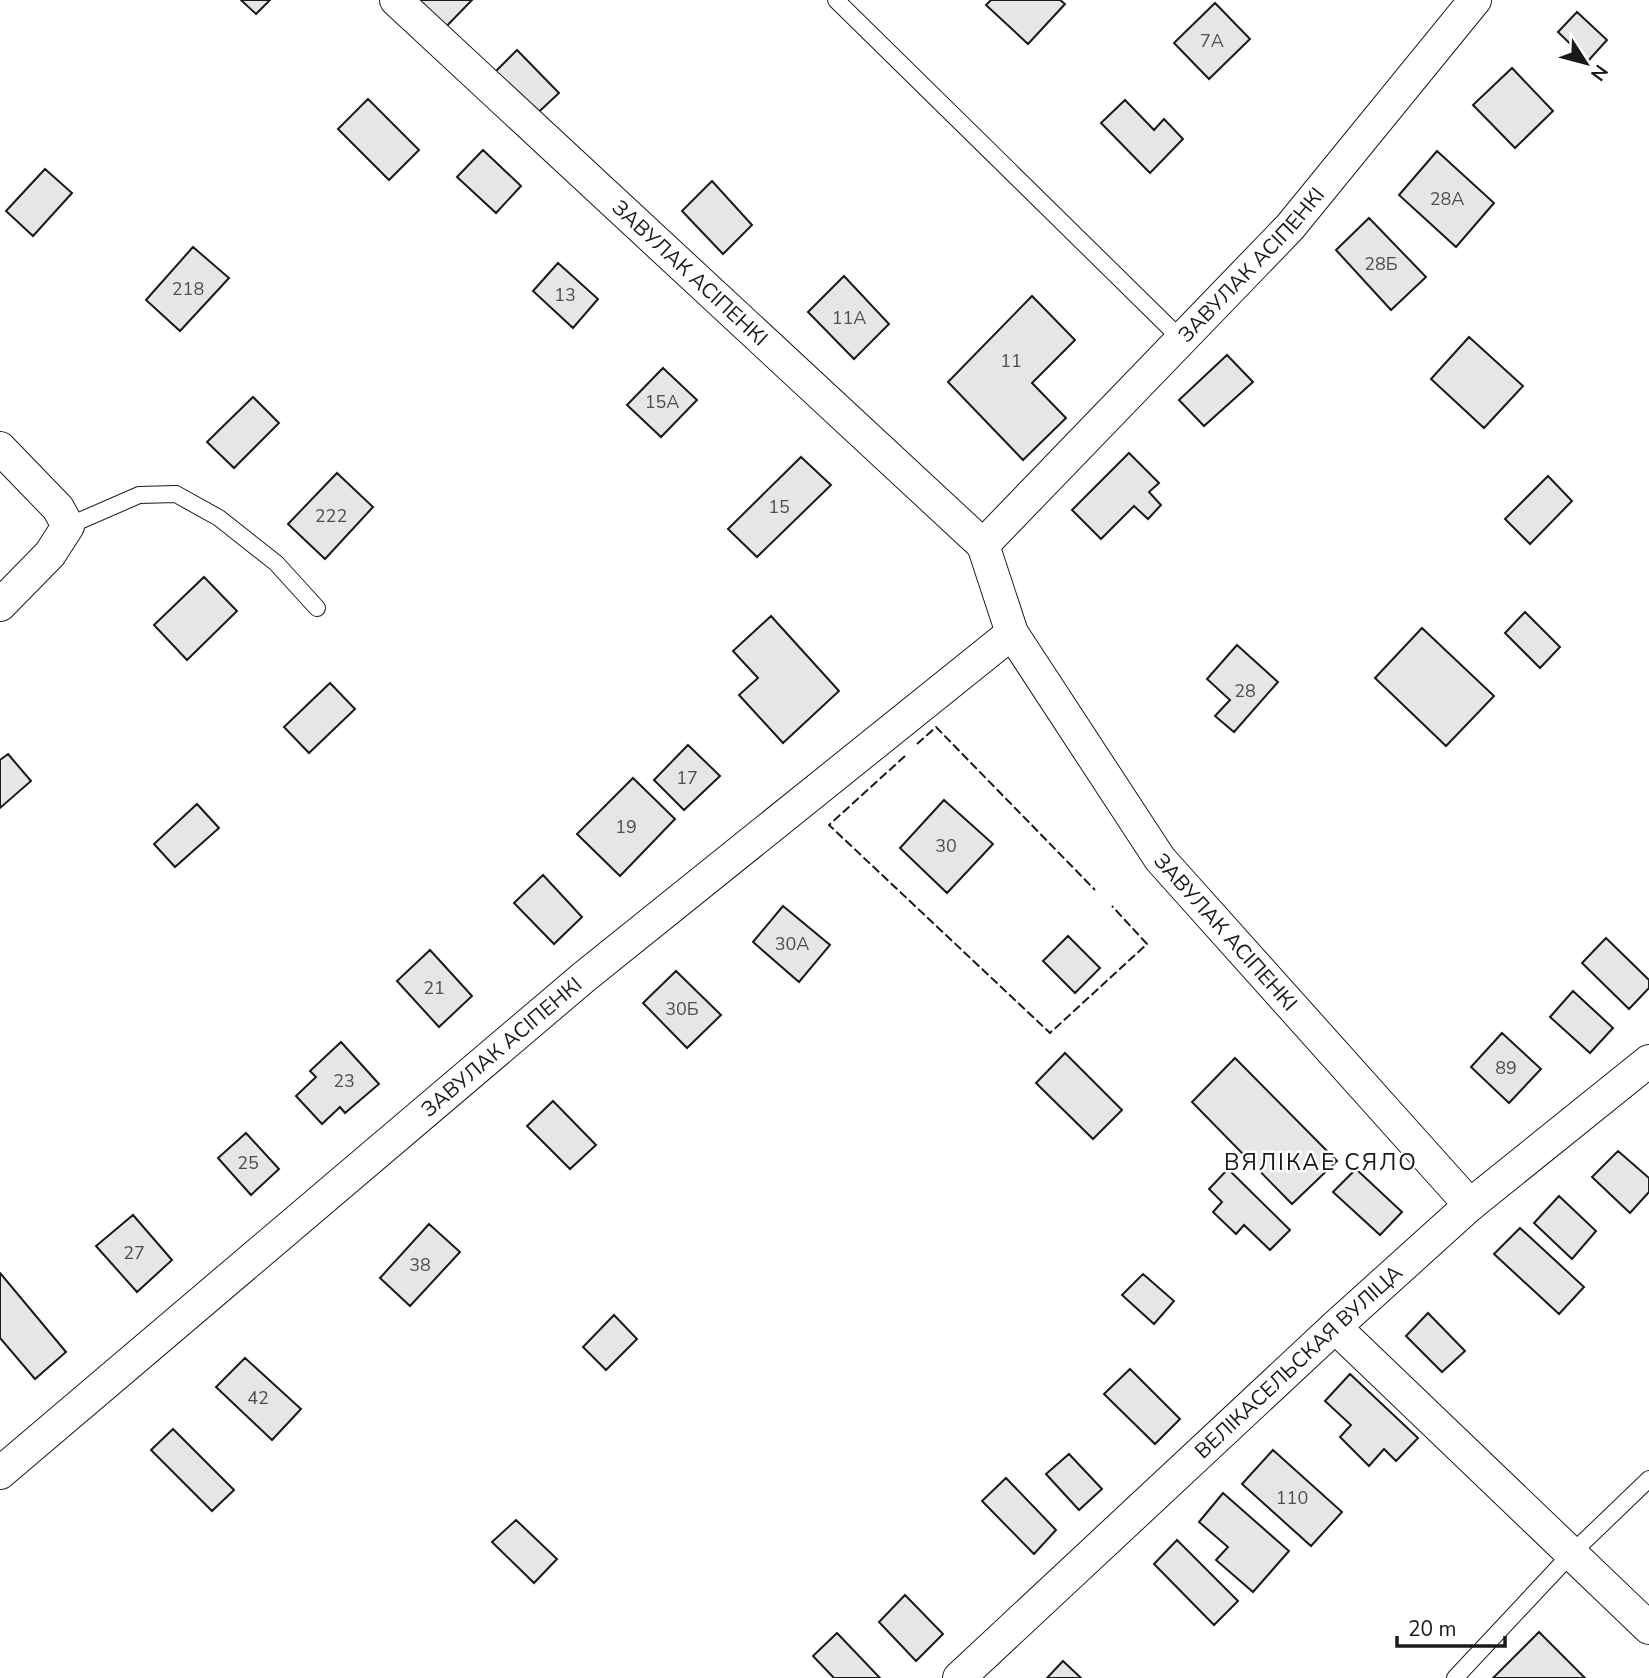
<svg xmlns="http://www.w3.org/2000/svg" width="1649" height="1678" viewBox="0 0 1649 1678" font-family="'Nunito Sans',sans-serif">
  <rect width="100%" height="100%" fill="#fff"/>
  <path fill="#e6e6e6" stroke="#1a1a1a" stroke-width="2" d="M241,0H270L256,14Z
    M418,0H472L437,36Z
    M991,0H1060L1065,4L1028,44L986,5Z
    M1215,3L1250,39L1209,79L1174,43Z
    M1577,12L1607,40L1588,61L1558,32Z
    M517,50L559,93L529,121L489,78Z
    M1512,68L1553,111L1515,148L1473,105Z
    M368,99L419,150L389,180L338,129Z
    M1125,100L1154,130L1164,119L1183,139L1150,173L1101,123Z
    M483,150L521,186L496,213L457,177Z
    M1437,151L1494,203L1456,247L1399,195Z
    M45,169L72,193L33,236L6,211Z
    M712,181L752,225L723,254L682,211Z
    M1369,218L1426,277L1391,310L1336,250Z
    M193,247L229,278L180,331L146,300Z
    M558,263L598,299L573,328L533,291Z
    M844,276L889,324L854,359L808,312Z
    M1032,296L1075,340L1032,383L1066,418L1023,460L948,382Z
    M1469,337L1523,386L1484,428L1431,379Z
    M1227,355L1253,382L1204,426L1179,400Z
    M663,368L697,400L661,437L627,405Z
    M253,397L279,423L234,468L207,442Z
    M1129,453L1159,483L1149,492L1161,505L1148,519L1134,506L1101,539L1072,510Z
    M801,457L831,485L757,557L728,529Z
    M337,473L373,507L325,559L288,524Z
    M1548,476L1572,501L1530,544L1505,519Z
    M204,577L237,611L187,660L154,625Z
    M1525,612L1560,647L1540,668L1505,633Z
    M771,616L839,691L783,743L739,695L758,678L733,651Z
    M1422,628L1494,696L1446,746L1375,678Z
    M1237,645L1278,682L1234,732L1215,716L1230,700L1207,679Z
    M330,683L355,709L309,753L284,727Z
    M688,745L720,776L684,810L654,780Z
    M8,754L31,781L0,808V760Z
    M633,778L675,819L620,876L577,834Z
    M944,800L993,844L947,893L900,848Z
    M197,804L219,828L175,867L154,844Z
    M543,875L582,917L554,944L514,903Z
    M783,906L830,945L799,982L753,942Z
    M1068,936L1100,968L1075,993L1043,961Z
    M1606,938L1649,980V988L1629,1009L1582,963Z
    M430,950L472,996L439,1027L397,981Z
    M676,971L721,1015L687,1048L643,1003Z
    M1573,991L1613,1028L1590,1053L1550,1017Z
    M1502,1033L1541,1069L1509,1103L1471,1067Z
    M341,1042L379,1084L345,1113L340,1107L322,1124L296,1096L316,1077L310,1071Z
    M1065,1053L1122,1110L1093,1139L1036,1083Z
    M1235,1058L1337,1161L1292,1204L1192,1102Z
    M553,1101L596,1145L570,1169L527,1126Z
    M246,1133L279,1169L251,1195L218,1158Z
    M1618,1151L1649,1178V1192L1630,1213L1592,1177Z
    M1228,1169L1290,1230L1270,1250L1244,1225L1236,1234L1213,1212L1222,1202L1209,1189Z
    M1356,1169L1402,1212L1380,1235L1333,1192Z
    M1559,1196L1596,1231L1572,1259L1534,1223Z
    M133,1215L172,1260L137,1292L96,1246Z
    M429,1224L460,1252L410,1306L380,1278Z
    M1520,1228L1584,1287L1559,1314L1494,1254Z
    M0,1273L66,1352L35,1379L0,1338Z
    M1143,1274L1174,1301L1154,1324L1122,1295Z
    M1428,1313L1465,1351L1442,1372L1406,1336Z
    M614,1315L637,1339L606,1370L583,1347Z
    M245,1358L301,1409L272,1440L216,1387Z
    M1130,1369L1180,1419L1155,1444L1104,1394Z
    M1350,1374L1418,1438L1396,1461L1384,1449L1369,1466L1340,1437L1351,1425L1325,1401Z
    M173,1429L234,1490L212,1511L151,1450Z
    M1273,1450L1342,1512L1311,1546L1242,1484Z
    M1069,1454L1102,1489L1079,1510L1046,1474Z
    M1006,1478L1056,1530L1034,1554L982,1501Z
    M1223,1493L1289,1551L1253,1592L1216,1560L1228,1547L1199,1522Z
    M516,1520L557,1559L534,1583L492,1542Z
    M1177,1540L1238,1601L1214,1625L1154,1564Z
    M905,1595L943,1634L916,1661L879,1622Z
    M1539,1632L1585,1678H1493Z
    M837,1633L880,1678H834L813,1656Z
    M1063,1661L1081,1678H1047Z"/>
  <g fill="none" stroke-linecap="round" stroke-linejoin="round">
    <defs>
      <path id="service" d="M836,0L1181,339
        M68,526L139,495L176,494L219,518L276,563L317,608
        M1455,1678L1572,1553L1649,1479"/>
      <g id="minor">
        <path id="s1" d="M396,0L983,545L1012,633L1160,859L1470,1205"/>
        <path d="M0,448L58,508L68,526L50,554L0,605"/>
        <path id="s2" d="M983,545L1290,227L1475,0"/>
        <path d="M1335,1327L1649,1628"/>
        <path id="s3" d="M0,1473L584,977L1012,633"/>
        <path id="s4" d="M959,1678L1335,1327L1470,1205L1649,1061"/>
      </g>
    </defs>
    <use href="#service" stroke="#1a1a1a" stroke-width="18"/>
    <use href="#minor" stroke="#1a1a1a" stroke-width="34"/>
    <use href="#service" stroke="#fff" stroke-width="16"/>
    <use href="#minor" stroke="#fff" stroke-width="32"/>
    <path stroke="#1a1a1a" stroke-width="2" stroke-dasharray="9 3.5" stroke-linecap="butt" d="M917,744L936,727L1095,890
      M905,756L829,825L1050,1033L1147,944L1112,906"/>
  </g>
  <g text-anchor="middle" stroke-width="5" stroke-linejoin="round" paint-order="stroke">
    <g font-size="18" fill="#4d4d4d">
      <text x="1212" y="47">7А</text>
      <text x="1447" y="205">28А</text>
      <text x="1381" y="270">28Б</text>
      <text x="188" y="295">218</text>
      <text x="565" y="301">13</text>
      <text x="849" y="324">11А</text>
      <text x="1011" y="367">11</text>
      <text x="662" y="408">15А</text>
      <text x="779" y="513">15</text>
      <text x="331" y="522">222</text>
      <text x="1245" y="697">28</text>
      <text x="687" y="784">17</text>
      <text x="626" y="833">19</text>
      <text x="946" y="852">30</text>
      <text x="792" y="950">30А</text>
      <text x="434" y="994">21</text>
      <text x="682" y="1015">30Б</text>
      <text x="1506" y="1074">89</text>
      <text x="344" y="1087">23</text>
      <text x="248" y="1169">25</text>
      <text x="134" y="1259">27</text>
      <text x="420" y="1271">38</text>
      <text x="258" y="1404">42</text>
      <text x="1292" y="1504">110</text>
    </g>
    <g font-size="21" fill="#1a1a1a" stroke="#fff">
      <text dy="7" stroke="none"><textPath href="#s2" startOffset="388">ЗАВУЛАК АСІПЕНКІ</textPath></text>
      <text dy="7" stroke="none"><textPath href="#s1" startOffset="401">ЗАВУЛАК АСІПЕНКІ</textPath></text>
      <text dy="7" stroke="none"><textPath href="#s1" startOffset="1262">ЗАВУЛАК АСІПЕНКІ</textPath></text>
      <text dy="7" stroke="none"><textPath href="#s3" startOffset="658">ЗАВУЛАК АСІПЕНКІ</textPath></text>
      <text dy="7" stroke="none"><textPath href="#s4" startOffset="464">ВЕЛІКАСЕЛЬСКАЯ ВУЛІЦА</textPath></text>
    </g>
    <g font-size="23" letter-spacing="2" fill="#1a1a1a" stroke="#fff">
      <text x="1321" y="1170">ВЯЛІКАЕ СЯЛО</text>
    </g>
  </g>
  <g transform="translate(1586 63) rotate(126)" stroke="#ffffff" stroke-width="5" paint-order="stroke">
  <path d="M0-5L12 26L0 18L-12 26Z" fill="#1a1a1a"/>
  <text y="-10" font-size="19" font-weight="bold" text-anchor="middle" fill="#1a1a1a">N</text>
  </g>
  <path d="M1397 1636v10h108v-10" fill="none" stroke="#1a1a1a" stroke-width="3.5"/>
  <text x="1408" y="1636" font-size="21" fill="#1a1a1a" stroke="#ffffff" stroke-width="5" paint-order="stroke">20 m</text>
</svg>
